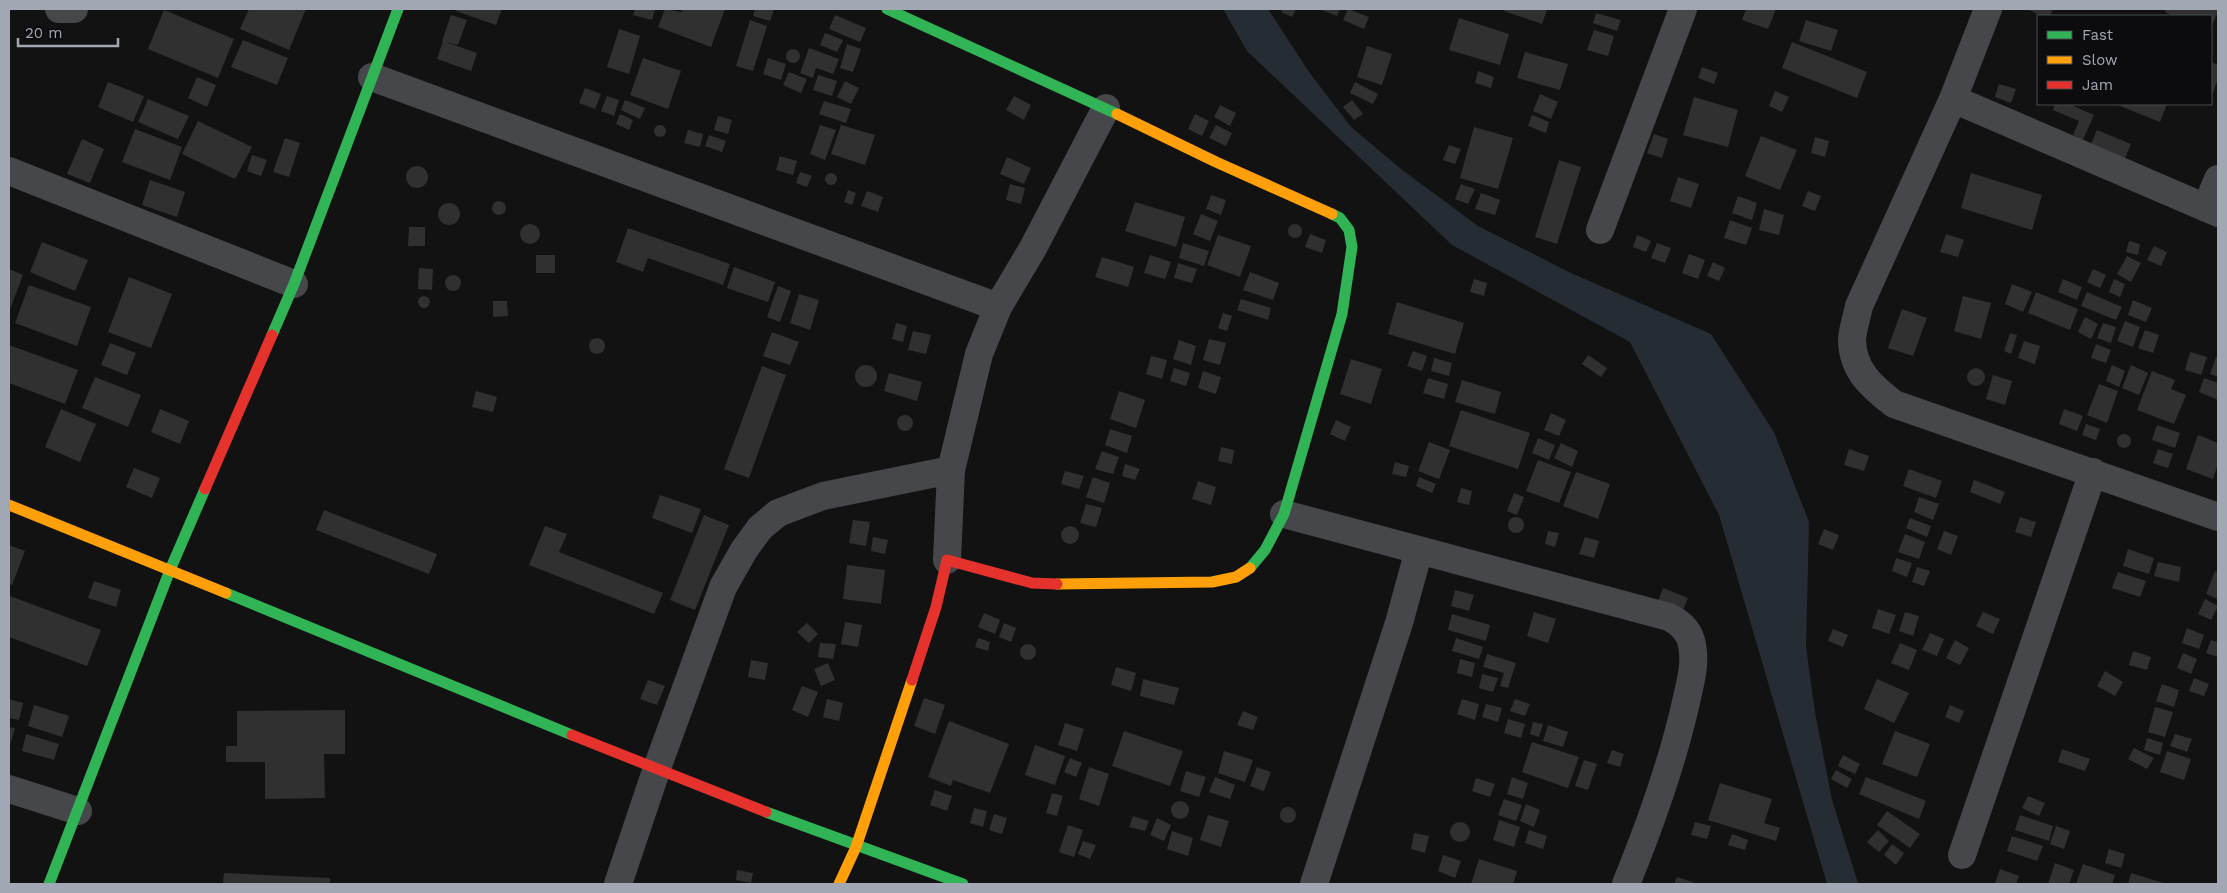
<svg xmlns="http://www.w3.org/2000/svg" width="2227" height="893" viewBox="0 0 2227 893" font-family="'Work Sans',sans-serif">
  <rect width="100%" height="100%" fill="#121212"/>
  <path fill="#252c34" d="M1223,9H1268L1309,72L1351,127L1401,169L1478,226L1571,273L1711,334L1774,432L1809,522L1806,647L1815,712L1832,800L1858,883L1861,884H1827L1719,515L1630,342L1452,245L1247,51Z"/>
  <path fill="#303031" d="M249,9H306L289,50L240,29Z
    M457,9H502L496,25L456,11Z
    M635,9H655L652,20L633,15Z
    M665,9L681,12L683,9H725L711,47L658,27Z
    M755,9H774L770,21L753,16Z
    M1283,9H1296L1292,17L1281,12Z
    M1319,9H1340L1337,16Z
    M1348,9L1369,17L1364,29L1343,20Z
    M1505,9H1543L1547,10L1542,24L1504,11Z
    M1746,9H1776L1768,29L1742,20Z
    M2027,9H2053L2050,16H2041Z
    M2166,9H2218V12L2211,28V16H2173L2165,12Z
    M164,10L234,39L218,78L148,49Z
    M1596,13L1621,20L1617,31L1593,23Z
    M451,15L467,20L458,45L442,41Z
    M835,15L866,28L860,42L829,29Z
    M1459,18L1509,34L1500,65L1449,50Z
    M750,20L767,26L753,71L736,66Z
    M1806,20L1838,30L1831,51L1799,41Z
    M619,29L640,36L629,74L607,67Z
    M1594,30L1614,36L1608,56L1587,50Z
    M825,33L843,40L837,52L820,45Z
    M243,40L288,58L277,85L231,67Z
    M443,41L477,53L471,71L437,59Z
    M1792,42L1867,72L1857,98L1782,68Z
    M847,44L861,49L853,72L840,68Z
    M1367,46L1392,54L1382,85L1357,77Z
    M809,48L839,59L833,74L816,68L813,78L800,73Z
    M786 56a7 7 0 1 1 14 0a7 7 0 1 1-14 0Z
    M1525,52L1568,64L1560,90L1517,78Z
    M643,58L681,71L668,109L630,95Z
    M768,58L786,64L781,80L763,74Z
    M2211,62L2218,65V79L2211,98Z
    M1702,67L1718,73L1714,84L1698,78Z
    M1478,71L1494,77L1491,88L1475,83Z
    M789,72L807,79L801,93L783,85Z
    M818,75L837,81L832,96L813,90Z
    M197,77L216,85L207,107L188,98Z
    M845,81L859,88L851,104L837,97Z
    M108,82L144,96L133,122L98,107Z
    M1355,82L1378,94L1373,104L1350,93Z
    M1999,84L2016,89L2011,103L1995,97Z
    M585,88L601,94L595,109L579,103Z
    M1775,91L1789,97L1782,112L1769,106Z
    M1540,94L1558,102L1551,119L1533,111Z
    M607,96L619,100L614,116L601,111Z
    M1014,96L1031,105L1024,120L1006,110Z
    M1694,97L1738,110L1728,147L1683,135Z
    M148,99L189,116L178,139L138,122Z
    M625,100L645,108L640,119L621,110Z
    M1352,100L1363,114L1354,120L1343,107Z
    M824,101L851,109L846,123L819,114Z
    M2055,104H2069L2094,115L2083,140L2073,135L2079,121L2053,110Z
    M2115,104H2167L2160,122Z
    M1220,105L1236,113L1230,126L1214,117Z
    M620,114L633,120L629,130L616,124Z
    M1195,114L1209,121L1202,136L1188,129Z
    M1532,115L1549,122L1546,133L1528,126Z
    M718,116L732,120L728,134L714,130Z
    M198,121L252,147L235,179L182,154Z
    M654 131a6 6 0 1 1 12 0a6 6 0 1 1-12 0Z
    M820,125L836,130L825,160L810,154Z
    M841,125L875,135L865,165L831,154Z
    M1216,125L1232,133L1226,146L1209,138Z
    M1474,127L1513,138L1498,189L1460,178Z
    M135,129L182,147L170,180L122,162Z
    M688,130L703,134L700,147L684,143Z
    M2097,130L2131,144L2125,158L2091,144Z
    M1654,134L1668,139L1662,158L1647,153Z
    M709,135L726,141L722,152L705,146Z
    M1761,136L1797,150L1780,190L1745,176Z
    M1815,137L1829,141L1825,157L1811,153Z
    M285,138L300,143L289,177L273,172Z
    M82,139L104,149L90,183L67,174Z
    M1449,145L1461,149L1455,164L1443,160Z
    M252,155L267,160L261,176L247,171Z
    M780,156L797,161L793,175L776,170Z
    M1007,157L1031,168L1024,184L1000,174Z
    M1559,160L1581,167L1557,244L1535,237Z
    M406 177a11 11 0 1 1 22 0a11 11 0 1 1-22 0Z
    M800,172L812,176L807,187L796,183Z
    M825 179a6 6 0 1 1 12 0a6 6 0 1 1-12 0Z
    M1971,173L2042,195L2032,230L1961,208Z
    M1678,177L1699,184L1691,208L1670,201Z
    M150,180L185,192L177,217L142,205Z
    M1010,184L1025,188L1021,204L1006,200Z
    M1461,184L1475,189L1468,204L1455,199Z
    M848,190L856,193L852,205L844,202Z
    M867,191L883,197L878,212L861,206Z
    M1808,191L1821,196L1815,211L1802,206Z
    M1481,193L1500,200L1495,215L1475,209Z
    M1211,195L1226,200L1221,215L1206,209Z
    M1738,196L1757,203L1752,220L1732,213Z
    M492 208a7 7 0 1 1 14 0a7 7 0 1 1-14 0Z
    M1135,202L1185,217L1176,247L1125,231Z
    M438 214a11 11 0 1 1 22 0a11 11 0 1 1-22 0Z
    M1764,209L1784,215L1779,235L1759,230Z
    M1201,214L1218,221L1210,241L1193,234Z
    M1730,220L1752,228L1746,245L1724,238Z
    M520 234a10 10 0 1 1 20 0a10 10 0 1 1-20 0Z
    M1288 231a7 7 0 1 1 14 0a7 7 0 1 1-14 0Z
    M409,227H425V246H408Z
    M628,228L730,264L723,285L648,258L643,272L616,262Z
    M1310,234L1326,240L1322,253L1305,247Z
    M1946,234L1964,240L1958,257L1940,252Z
    M1218,235L1251,246L1240,277L1207,265Z
    M1637,235L1651,241L1646,252L1633,247Z
    M2129,241L2140,244L2138,255L2126,252Z
    M42,242L88,260L75,291L30,272Z
    M1183,243L1209,251L1204,266L1179,258Z
    M1657,243L1671,248L1665,263L1651,258Z
    M2154,246L2167,252L2161,266L2147,260Z
    M1689,254L1705,260L1698,279L1682,273Z
    M536,255H555V273H536Z
    M1150,255L1171,262L1165,279L1144,273Z
    M2127,256L2141,263L2131,282L2117,274Z
    M1102,257L1134,267L1128,287L1095,277Z
    M1713,262L1725,268L1719,281L1707,276Z
    M1178,263L1197,269L1192,283L1174,278Z
    M734,267L775,282L768,302L727,288Z
    M419,268L433,269L432,290L418,289Z
    M9,269L23,275L9,312Z
    M2093,269L2106,275L2100,288L2087,282Z
    M1250,272L1279,283L1273,300L1243,290Z
    M445 283a8 8 0 1 1 16 0a8 8 0 1 1-16 0Z
    M129,277L172,294L151,348L108,332Z
    M1474,279L1487,283L1484,296L1470,292Z
    M2063,279L2082,287L2077,300L2058,292Z
    M2114,279L2125,284L2120,297L2109,292Z
    M2012,284L2032,292L2023,312L2005,304Z
    M29,285L91,307L77,346L15,323Z
    M778,286L791,291L780,322L767,317Z
    M2036,292L2078,309L2070,330L2028,313Z
    M2087,292L2122,307L2116,320L2081,306Z
    M799,294L819,300L810,330L790,323Z
    M418 302a6 6 0 1 1 12 0a6 6 0 1 1-12 0Z
    M1963,296L1991,303L1981,339L1954,331Z
    M1241,299L1271,308L1268,320L1237,310Z
    M2133,300L2152,308L2146,322L2128,315Z
    M493,301H507L508,316L493,317Z
    M1397,302L1464,323L1455,354L1388,334Z
    M1902,309L1927,318L1913,356L1888,348Z
    M1223,313L1232,316L1227,331L1218,328Z
    M2085,317L2098,324L2091,339L2078,332Z
    M2125,321L2140,327L2133,347L2117,341Z
    M896,323L907,326L903,342L892,339Z
    M2103,323L2116,327L2111,343L2097,338Z
    M2145,330L2159,335L2153,353L2138,348Z
    M913,331L931,335L926,354L908,350Z
    M772,332L799,342L790,365L763,356Z
    M2010,333L2017,335L2011,354L2004,351Z
    M589 346a8 8 0 1 1 16 0a8 8 0 1 1-16 0Z
    M1209,339L1226,343L1220,365L1203,360Z
    M1179,340L1196,346L1191,365L1173,359Z
    M2024,341L2040,346L2035,364L2018,358Z
    M110,343L136,353L127,375L101,365Z
    M2096,344L2111,350L2106,363L2091,358Z
    M9,345L78,370L65,404L9,383Z
    M1413,351L1427,356L1422,371L1407,366Z
    M2190,352L2207,357L2201,375L2185,370Z
    M1588,355L1607,368L1601,377L1582,364Z
    M1151,356L1167,360L1162,379L1146,374Z
    M2216,357H2218V377L2210,374Z
    M1434,358L1452,363L1449,376L1431,371Z
    M1351,359L1382,369L1371,404L1340,394Z
    M855 376a11 11 0 1 1 22 0a11 11 0 1 1-22 0Z
    M2112,365L2125,371L2119,387L2106,381Z
    M2131,365L2148,373L2139,395L2122,388Z
    M762,366L786,375L749,478L724,469Z
    M1967 377a9 9 0 1 1 18 0a9 9 0 1 1-18 0Z
    M1174,368L1190,373L1186,386L1170,381Z
    M1203,371L1221,377L1216,394L1198,388Z
    M2152,371L2175,380L2171,389L2186,395L2174,424L2137,410Z
    M889,373L922,382L917,401L884,391Z
    M1993,375L2012,381L2005,405L1986,399Z
    M95,377L141,395L128,427L82,408Z
    M1428,378L1448,384L1444,399L1423,393Z
    M2204,378L2218,383V400L2199,392Z
    M1462,380L1501,392L1495,414L1455,402Z
    M2099,384L2118,391L2107,423L2087,415Z
    M476,391L497,397L493,412L472,407Z
    M1119,391L1145,400L1136,428L1110,419Z
    M61,409L96,424L80,462L45,447Z
    M160,409L189,421L180,444L151,432Z
    M2064,409L2083,416L2077,431L2059,424Z
    M1461,410L1530,433L1518,469L1449,446Z
    M1551,413L1566,420L1559,436L1544,430Z
    M897 423a8 8 0 1 1 16 0a8 8 0 1 1-16 0Z
    M1336,420L1351,427L1345,441L1330,434Z
    M2086,424L2100,429L2096,440L2082,435Z
    M2157,425L2180,433L2175,448L2152,440Z
    M1110,429L1132,436L1127,453L1105,445Z
    M2117 441a7 7 0 1 1 14 0a7 7 0 1 1-14 0Z
    M2198,435L2218,443V464L2213,479L2186,469Z
    M1538,438L1555,445L1549,460L1532,453Z
    M1429,442L1450,450L1439,479L1418,471Z
    M1561,443L1578,451L1572,467L1554,458Z
    M1221,447L1234,450L1232,464L1218,461Z
    M1849,449L1869,456L1864,471L1844,465Z
    M2158,449L2173,454L2168,468L2153,463Z
    M1102,451L1119,457L1113,474L1095,469Z
    M1538,460L1571,472L1559,503L1526,491Z
    M1395,462L1409,466L1406,477L1392,474Z
    M1125,464L1140,469L1135,480L1122,476Z
    M134,468L160,478L152,498L126,487Z
    M1909,469L1942,481L1936,498L1903,486Z
    M1065,471L1084,476L1079,489L1061,484Z
    M1576,472L1610,484L1598,519L1563,506Z
    M1093,477L1110,483L1104,503L1086,497Z
    M1419,477L1436,484L1432,493L1416,486Z
    M1974,480L2005,492L2000,504L1970,492Z
    M1198,481L1216,487L1211,505L1192,499Z
    M1461,488L1472,491L1469,505L1457,502Z
    M1514,493L1524,497L1517,515L1507,511Z
    M660,495L701,509L692,533L652,518Z
    M1919,497L1939,504L1933,520L1914,512Z
    M1086,504L1102,508L1096,527L1080,523Z
    M324,510L437,554L429,574L316,530Z
    M704,515L729,525L695,610L670,600Z
    M2020,517L2036,522L2031,537L2015,532Z
    M1508 525a8 8 0 1 1 16 0a8 8 0 1 1-16 0Z
    M1910,518L1931,526L1927,537L1906,528Z
    M853,520L870,522L866,546L849,543Z
    M1061 535a9 9 0 1 1 18 0a9 9 0 1 1-18 0Z
    M545,526L567,534L559,552L663,593L654,614L529,565Z
    M1824,529L1839,535L1833,550L1818,544Z
    M1548,531L1559,533L1555,547L1545,544Z
    M1944,531L1958,536L1951,555L1937,549Z
    M1905,534L1925,542L1919,559L1898,552Z
    M873,537L888,540L885,554L871,551Z
    M1585,537L1599,541L1594,558L1579,554Z
    M9,545L25,551L12,585L9,584Z
    M2128,549L2154,558L2149,574L2123,566Z
    M1896,558L1912,563L1907,577L1892,571Z
    M2158,562L2181,567L2179,582L2154,576Z
    M847,565L885,570L881,604L843,599Z
    M1917,567L1930,571L1924,586L1912,582Z
    M2215,571L2218,572V599L2206,594Z
    M2118,572L2146,581L2140,597L2112,588Z
    M94,581L121,590L116,607L88,598Z
    M1663,588L1688,598L1683,610L1658,601Z
    M1455,590L1474,595L1469,611L1451,606Z
    M10,596L101,630L87,666L9,637Z
    M2205,599L2218,606L2211,620L2198,614Z
    M1878,609L1896,615L1889,634L1872,628Z
    M1534,612L1556,619L1548,643L1527,636Z
    M1905,612L1919,616L1913,636L1899,631Z
    M1983,612L2000,619L1993,634L1976,626Z
    M984,613L1000,620L995,634L978,627Z
    M1452,614L1490,625L1486,641L1448,630Z
    M845,622L862,625L858,647L841,644Z
    M807,623L818,634L809,643L797,632Z
    M1004,623L1016,628L1011,642L999,637Z
    M2187,628L2204,635L2199,649L2182,643Z
    M1833,629L1848,635L1843,647L1828,641Z
    M1930,633L1944,639L1937,656L1922,650Z
    M978,638L990,642L988,651L975,647Z
    M1456,638L1483,647L1479,659L1452,651Z
    M1955,640L1969,648L1960,665L1946,658Z
    M2211,640L2218,642V657L2206,653Z
    M820,643L836,644L833,659L818,657Z
    M1900,643L1917,650L1909,670L1891,663Z
    M1020 652a8 8 0 1 1 16 0a8 8 0 1 1-16 0Z
    M2133,651L2151,657L2147,670L2129,665Z
    M2183,653L2197,659L2191,674L2177,668Z
    M1487,654L1516,663L1508,688L1500,686L1504,673L1483,667Z
    M1460,659L1475,663L1472,677L1457,673Z
    M751,660L768,663L765,680L748,677Z
    M828,663L835,680L821,686L814,669Z
    M1116,667L1136,673L1131,691L1111,685Z
    M2105,671L2123,682L2115,696L2097,686Z
    M1482,674L1498,678L1493,692L1479,688Z
    M2194,678L2209,684L2204,696L2189,691Z
    M1143,679L1179,688L1174,705L1140,696Z
    M1877,679L1909,693L1894,723L1864,709Z
    M648,680L665,686L657,705L640,699Z
    M2162,684L2179,690L2174,707L2156,701Z
    M802,686L818,692L808,717L792,710Z
    M924,698L945,705L935,734L914,726Z
    M9,699L23,703L19,720L9,718Z
    M827,699L843,703L839,721L823,717Z
    M1462,699L1479,704L1475,720L1457,714Z
    M1515,699L1530,704L1525,716L1510,711Z
    M1486,704L1502,708L1498,722L1482,717Z
    M34,705L69,716L62,737L28,726Z
    M1950,705L1964,711L1959,723L1945,717Z
    M2155,707L2173,712L2165,737L2148,732Z
    M345,710V754H324L325,798L265,799V762H226V746H237V711Z
    M1243,711L1258,717L1253,730L1237,725Z
    M1508,719L1525,724L1521,738L1504,733Z
    M949,721L1009,744L990,793L953,780L951,786L928,777Z
    M1533,722L1543,724L1539,737L1530,734Z
    M1065,723L1084,729L1077,751L1058,745Z
    M1548,725L1568,732L1563,747L1543,741Z
    M9,727L15,728L9,749Z
    M1124,731L1183,751L1170,786L1112,766Z
    M1895,731L1930,744L1917,777L1882,764Z
    M26,734L59,744L54,760L22,751Z
    M2175,734L2192,739L2187,752L2170,746Z
    M2147,738L2163,743L2160,755L2144,750Z
    M1532,742L1579,757L1568,788L1522,772Z
    M1035,745L1065,756L1055,785L1025,775Z
    M2134,748L2154,758L2147,769L2128,759Z
    M2062,749L2090,759L2085,771L2058,762Z
    M1612,750L1624,754L1620,767L1607,763Z
    M1224,751L1253,760L1245,782L1218,773Z
    M2167,751L2191,759L2184,780L2160,772Z
    M1843,755L1860,764L1855,774L1838,766Z
    M1070,758L1082,763L1076,777L1064,772Z
    M1584,760L1597,764L1588,790L1575,786Z
    M1089,767L1109,774L1099,806L1079,799Z
    M1257,767L1271,772L1264,791L1250,786Z
    M1836,770L1852,779L1847,788L1831,779Z
    M1186,771L1206,777L1199,797L1180,791Z
    M1215,777L1235,785L1230,799L1209,792Z
    M1512,777L1528,783L1523,799L1507,794Z
    M1866,777L1926,801L1919,819L1859,794Z
    M1476,778L1495,784L1490,797L1472,791Z
    M1720,783L1772,799L1764,823L1780,828L1776,841L1708,820Z
    M935,790L952,796L947,811L930,805Z
    M1052,793L1063,796L1057,816L1046,813Z
    M2028,796L2045,803L2039,816L2022,808Z
    M1504,799L1522,805L1516,821L1498,815Z
    M1171 810a9 9 0 1 1 18 0a9 9 0 1 1-18 0Z
    M1526,804L1540,810L1534,827L1520,821Z
    M1280 815a8 8 0 1 1 16 0a8 8 0 1 1-16 0Z
    M974,808L987,811L983,827L970,823Z
    M1887,811L1920,834L1910,848L1877,825Z
    M994,814L1007,818L1002,834L989,830Z
    M1208,815L1229,821L1221,847L1200,840Z
    M2020,815L2053,826L2049,841L2015,830Z
    M1133,816L1149,821L1145,831L1129,827Z
    M1157,818L1171,825L1164,841L1150,835Z
    M1499,820L1520,827L1514,847L1493,840Z
    M1695,822L1711,826L1707,839L1691,835Z
    M1450 832a10 10 0 1 1 20 0a10 10 0 1 1-20 0Z
    M1068,825L1083,830L1074,857L1059,852Z
    M2056,826L2070,831L2064,849L2050,844Z
    M1529,830L1547,836L1543,849L1525,843Z
    M1878,830L1889,841L1879,852L1867,842Z
    M1172,831L1193,838L1188,856L1167,849Z
    M1414,833L1429,836L1425,853L1411,849Z
    M1732,834L1748,840L1745,850L1728,845Z
    M2012,836L2043,846L2037,861L2007,851Z
    M1083,841L1096,845L1090,859L1078,854Z
    M1892,844L1904,853L1896,865L1884,855Z
    M2109,849L2125,854L2121,868L2105,863Z
    M1443,855L1461,861L1455,878L1438,871Z
    M1479,859L1517,871L1513,884H1471Z
    M2055,863L2074,870L2069,884H2048Z
    M2083,864L2115,875L2112,884H2076Z
    M2000,869L2019,876L2016,884L1995,883Z
    M737,870L753,873L751,883L736,880Z
    M224,873L330,878V884H223Z
    M2131,873L2167,884H2128Z
    M1677,877L1698,884H1674Z"/>
  <g fill="none" stroke-linecap="round" stroke-linejoin="round">
    <path stroke="#46474b" stroke-width="28" d="M59,9H74
      M1988,9L1953,99L1859,306C1857,317 1852,330 1852,341C1853,371 1872,387 1894,404L2218,517
      M372,77L998,307
      M1953,99L2218,213
      M9,171L294,284
      M2206,208L2218,179
      M1600,230L1683,9
      M1284,514L1669,617C1681,623 1690,632 1692,645C1696,664 1690,684 1686,702C1672,765 1650,825 1626,884
      M947,560L951,470L979,354L998,307L1033,248L1106,108
      M9,789L78,811
      M1962,855L2093,472
      M618,884L657,768L723,587L744,550L760,528L778,513L823,496L951,470
      M1314,884L1399,623L1419,550"/>
    <path stroke="#30b455" stroke-width="11" d="M887,9L1117,114
      M272,335L294,284L398,9
      M1250,568L1265,550L1284,514L1342,314L1352,247L1349,230L1340,218L1332,214
      M226,593L572,735
      M766,812L963,884
      M49,884L170,570L205,489"/>
    <path stroke="#ff9f0a" stroke-width="11" d="M1117,114L1216,162L1332,214
      M9,505L226,593
      M1057,584L1212,582L1236,577L1250,568
      M839,884L856,847L912,680"/>
    <path stroke="#e5322d" stroke-width="11" d="M205,489L272,335
      M912,680L936,607L947,560L1032,583L1057,584
      M572,735L766,812"/>
  </g>
  <rect width="2227" height="893" fill="none" stroke="#a2a7b4" stroke-width="20"/>
  <rect x="2037" y="15" width="175" height="90" fill="#0c0c0e" stroke="#484a50"/>
  <rect x="2047" y="31" width="25" height="8" fill="#30b455" stroke="#484a50"/>
  <text x="2082" y="40" font-size="15" fill="#a2a7b4">Fast</text>
  <rect x="2047" y="56" width="25" height="8" fill="#ff9f0a" stroke="#484a50"/>
  <text x="2082" y="65" font-size="15" fill="#a2a7b4">Slow</text>
  <rect x="2047" y="81" width="25" height="8" fill="#e5322d" stroke="#484a50"/>
  <text x="2082" y="90" font-size="15" fill="#a2a7b4">Jam</text>
  <path d="M18 38v8h100v-8" fill="none" stroke="#a2a7b4" stroke-width="2.5"/>
  <text x="25" y="38" font-size="15" fill="#a2a7b4" stroke="#0c0c0e" stroke-width="4" paint-order="stroke">20 m</text>
</svg>
